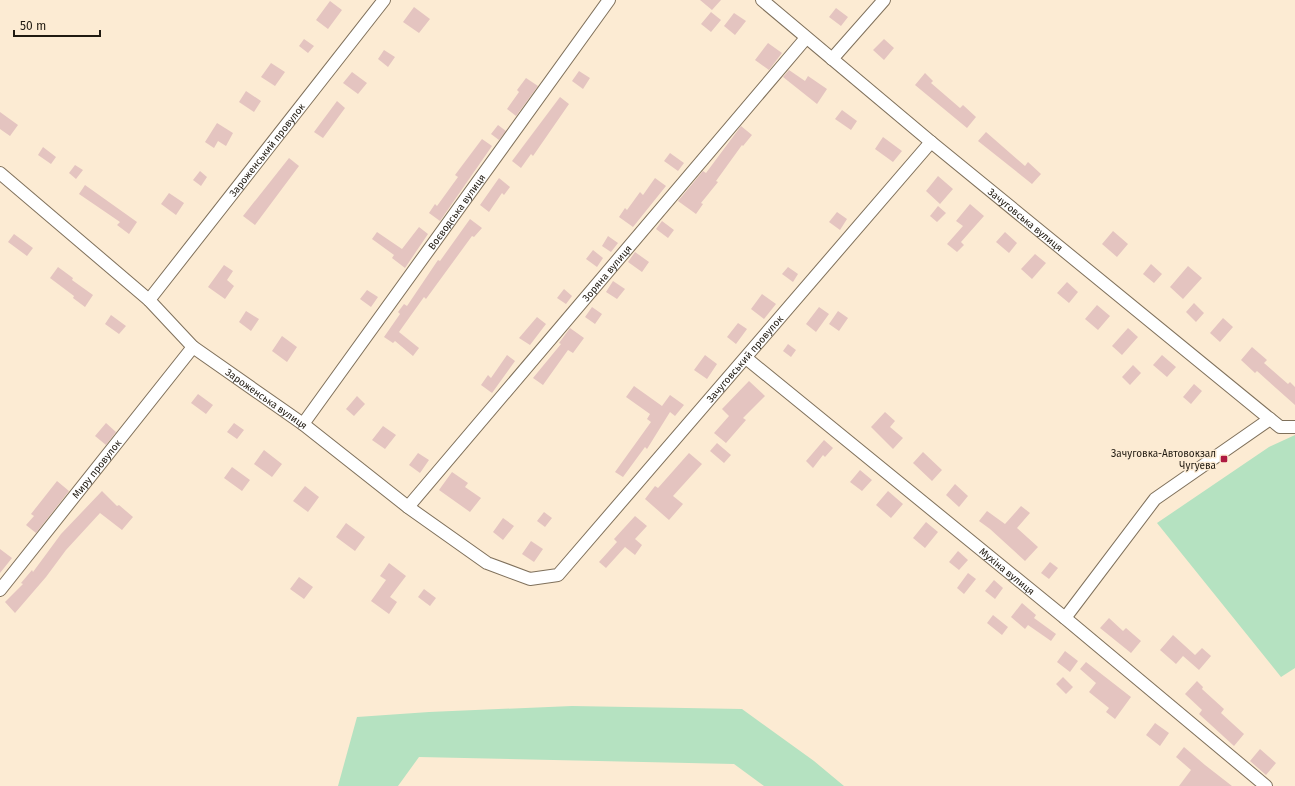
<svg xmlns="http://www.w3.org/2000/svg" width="1295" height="786" viewBox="0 0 1295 786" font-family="'Fira Sans',sans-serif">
  <rect width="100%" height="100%" fill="#fcebd3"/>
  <path fill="#b5e2c1" d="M1295,435V668L1281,677L1157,523L1269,447Z
    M572,706L742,709L814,761L844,786H764L734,764L419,757L398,786H338L357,717L429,712Z"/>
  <path fill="#e4c4c0" d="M700,0H721L712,10Z
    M330,1L342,10L328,29L316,20Z
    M414,7L430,19L419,33L403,22Z
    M836,8L848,17L841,26L829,17Z
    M711,12L721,20L711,32L701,24Z
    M734,13L746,21L735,35L724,26Z
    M304,39L314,46L308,53L299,46Z
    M884,39L894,48L884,60L873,50Z
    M768,43L782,53L769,70L755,60Z
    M384,50L395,57L388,67L378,59Z
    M271,63L285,72L275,86L261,77Z
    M789,70L805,81L808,76L827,89L817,104L783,77Z
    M579,71L590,78L583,89L572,81Z
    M352,72L367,83L358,94L343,83Z
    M925,73L933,81L931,83L960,108L963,105L976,117L967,128L915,85Z
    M526,78L538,86L516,116L507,109L519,92L517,90Z
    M246,91L261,101L254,112L239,102Z
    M560,97L569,104L533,156L531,154L521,168L512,161Z
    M337,101L345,108L323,138L314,132Z
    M842,110L857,121L851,130L835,119Z
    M0,112L18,125L10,136L0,129Z
    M217,123L233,133L226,146L218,141L214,148L205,142Z
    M498,125L506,131L499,140L491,134Z
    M741,126L752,135L743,146L742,145L716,181L718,182L701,203L703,204L696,214L678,201L703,171L706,173Z
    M986,132L1025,166L1028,162L1041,174L1032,184L978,141Z
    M883,137L902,151L893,162L875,149Z
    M482,139L492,146L440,221L429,213L435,204L437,206L458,177L455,175Z
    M43,147L56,157L51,164L38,155Z
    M670,153L684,163L678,171L664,161Z
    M289,158L299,166L255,225L243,216Z
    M75,165L83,170L76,179L69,173Z
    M200,171L207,177L201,186L193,180Z
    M938,176L953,189L940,204L926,191Z
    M499,178L510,187L504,195L502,193L489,212L480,205Z
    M655,178L666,186L633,227L619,217L625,208L627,210L640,192L643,195Z
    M85,185L137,222L129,234L117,225L120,222L79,194Z
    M169,193L184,203L176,215L161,204Z
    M970,204L984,216L961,242L964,245L957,252L947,244L963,226L956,221Z
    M938,206L946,213L937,222L930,216Z
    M837,212L847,219L840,230L829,222Z
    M470,219L482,228L474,237L472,236L426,299L424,297L399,332L419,348L413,356L395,341L393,343L384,337L400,314L398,312L404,304L407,306L438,260L440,261Z
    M662,221L674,230L668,238L656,229Z
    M419,227L428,234L405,268L392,258L394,255L372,239L377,232L402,249Z
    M1113,231L1128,244L1117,257L1102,244Z
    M1005,232L1017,243L1009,253L996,242Z
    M14,234L33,248L27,256L8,242Z
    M608,236L618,243L611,252L602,246Z
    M593,250L603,258L597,267L586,259Z
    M635,252L649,262L642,272L628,262Z
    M1035,254L1046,263L1032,279L1021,269Z
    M1151,264L1162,274L1154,283L1143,274Z
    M224,265L233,271L227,280L234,286L225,299L208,287Z
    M1188,266L1202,278L1183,299L1170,287Z
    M58,267L73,278L72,280L93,295L85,307L73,298L74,296L50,278Z
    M788,267L798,274L793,282L782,274Z
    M613,281L625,289L617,299L606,292Z
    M1067,282L1078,292L1069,303L1057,293Z
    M564,289L572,296L566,304L557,298Z
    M367,290L378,297L371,307L360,299Z
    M762,294L776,304L764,319L751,309Z
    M1194,303L1204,313L1196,322L1186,312Z
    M1097,305L1110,316L1098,330L1085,319Z
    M592,307L602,314L595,324L585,317Z
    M819,307L829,314L816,332L806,324Z
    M246,311L259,319L251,331L239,322Z
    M838,311L848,318L839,331L829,324Z
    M111,315L126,326L119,334L105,324Z
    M537,317L546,324L530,345L519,338Z
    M1223,318L1233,327L1220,342L1210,333Z
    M738,323L747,329L736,344L727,337Z
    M570,328L584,338L573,353L568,350L543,385L533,378L561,344L559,343Z
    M1128,328L1138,337L1122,355L1112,346Z
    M282,336L297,347L287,362L272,351Z
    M788,344L796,350L791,357L783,351Z
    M1252,347L1267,360L1264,363L1288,384L1290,382L1295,387V405L1257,371L1255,373L1241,360Z
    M507,355L515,361L492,393L481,385L488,375L491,378Z
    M705,355L717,364L707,379L694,370Z
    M1162,355L1176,367L1167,377L1153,365Z
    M1133,365L1141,373L1130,385L1122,377Z
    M749,381L765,396L743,418L746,420L726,443L714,433L729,416L722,409Z
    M1194,384L1202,391L1191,404L1183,397Z
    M634,386L662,406L670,395L684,405L675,416L670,412L647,449L645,447L623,477L615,472L651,422L647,419L650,414L626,397Z
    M198,394L213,405L206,414L191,403Z
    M357,396L365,404L354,416L346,409Z
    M885,412L895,421L890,427L903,438L893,449L871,427Z
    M106,423L116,432L106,445L95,436Z
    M234,423L244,430L237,439L227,432Z
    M383,426L396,435L385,449L372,440Z
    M824,440L833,448L825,457L823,455L813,468L806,461Z
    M717,443L731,455L724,463L710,451Z
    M264,450L282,464L272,477L254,464Z
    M923,452L942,470L932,481L913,463Z
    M418,453L429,460L420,473L409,465Z
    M689,453L702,464L673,496L683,504L669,520L645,499L655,486L658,488Z
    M232,467L250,480L242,491L224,478Z
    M860,470L872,480L862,491L850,482Z
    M452,472L468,483L465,487L481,498L470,512L439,490Z
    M57,481L69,491L36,533L26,525L34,516L31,514Z
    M955,484L968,496L959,507L946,495Z
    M305,486L319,497L308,512L293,501Z
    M102,491L117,506L119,505L133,517L122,530L100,513L66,550L46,577L15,613L5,602L23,584L21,583L32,570L33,572L61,534Z
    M888,491L903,504L891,518L876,505Z
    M1021,506L1030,513L1017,528L1038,547L1025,561L990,529L979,521L987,511L1005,524Z
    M544,512L552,518L545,527L537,521Z
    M635,516L647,526L635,539L642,545L635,555L625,547L606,568L599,562L617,542L614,539Z
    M503,518L514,526L503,540L493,532Z
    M926,522L938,532L925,548L913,538Z
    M346,523L365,537L355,551L336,537Z
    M531,541L543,549L534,562L522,554Z
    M0,549L12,558L0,573Z
    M958,551L968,560L959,570L949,562Z
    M1050,562L1058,568L1049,579L1041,573Z
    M389,563L406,576L390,597L397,602L389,614L371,601L386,580L380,576Z
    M968,573L976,579L964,594L957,588Z
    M299,577L313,587L304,599L290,589Z
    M994,580L1003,588L995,599L985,591Z
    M424,589L436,598L430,606L418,597Z
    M1022,603L1036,615L1034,618L1056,634L1051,641L1028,625L1025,629L1011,617Z
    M993,615L1008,627L1002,635L987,623Z
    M1109,618L1123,631L1126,628L1141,641L1131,653L1100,628Z
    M1173,635L1195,655L1202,648L1211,656L1199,670L1183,656L1176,664L1160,650Z
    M1065,651L1078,661L1070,672L1057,662Z
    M1086,662L1131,697L1115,719L1106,712L1109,708L1089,692L1096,683L1080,669Z
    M1063,677L1073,687L1066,694L1056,684Z
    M1197,681L1203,687L1202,689L1224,709L1221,713L1244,734L1234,746L1199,714L1202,710L1185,694Z
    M1155,723L1169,733L1160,746L1146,735Z
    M1184,747L1205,765L1232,786H1179L1191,770L1176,757Z
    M1260,749L1276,763L1266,775L1250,761Z"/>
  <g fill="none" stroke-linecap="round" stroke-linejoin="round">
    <defs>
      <g id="street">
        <path id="s1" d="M762,0L931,142L1270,419L1280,427H1295"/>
        <path d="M832,59L884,0"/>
        <path id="s2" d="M0,173L149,300L193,347L303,424L408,507L487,563L530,579L558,575L931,142"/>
        <path id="s3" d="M149,300L384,0"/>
        <path id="s4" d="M746,358L1065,618L1266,786"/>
        <path id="s5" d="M303,424L609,0"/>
        <path id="s6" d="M408,507L806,38"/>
        <path id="s7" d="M0,590L193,347"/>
        <path d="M1065,618L1155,499L1270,419"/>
      </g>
    </defs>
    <use href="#street" stroke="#7f705b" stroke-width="14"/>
    <use href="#street" stroke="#fff" stroke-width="12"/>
  </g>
  <rect fill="#ae1a41" stroke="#fcebd3" stroke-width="1.5" x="1220" y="455" width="8" height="8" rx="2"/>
  <g text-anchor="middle" stroke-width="3" stroke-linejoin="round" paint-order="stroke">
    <g font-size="10" fill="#201a11" stroke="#fcebd3">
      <text dy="4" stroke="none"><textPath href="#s3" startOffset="191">Зароженський провулок</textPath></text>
      <text dy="4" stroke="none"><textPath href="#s5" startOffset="262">Воєводська вулиця</textPath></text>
      <text dy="4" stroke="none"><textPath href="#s1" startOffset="343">Зачуговська вулиця</textPath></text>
      <text dy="4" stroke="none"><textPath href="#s6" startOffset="307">Зоряна вулиця</textPath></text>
      <text dy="4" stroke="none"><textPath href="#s2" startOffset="985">Зачуговський провулок</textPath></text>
      <text dy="4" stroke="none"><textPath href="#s2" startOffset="350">Зароженська вулиця</textPath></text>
      <text dy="4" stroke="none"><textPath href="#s7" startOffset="155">Миру провулок</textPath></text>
      <text dy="4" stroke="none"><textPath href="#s4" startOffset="337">Мухіна вулиця</textPath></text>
    </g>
    <g font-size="10" fill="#201a11" stroke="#fcebd3" text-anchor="end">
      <text x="1216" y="457">Зачуговка-Автовокзал<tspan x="1216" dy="12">Чугуева</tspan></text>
    </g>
  </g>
  <path d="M14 30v6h86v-6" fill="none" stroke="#201a11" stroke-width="2"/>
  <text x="20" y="30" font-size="12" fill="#201a11" stroke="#fcebd3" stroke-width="3" paint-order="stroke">50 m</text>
</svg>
